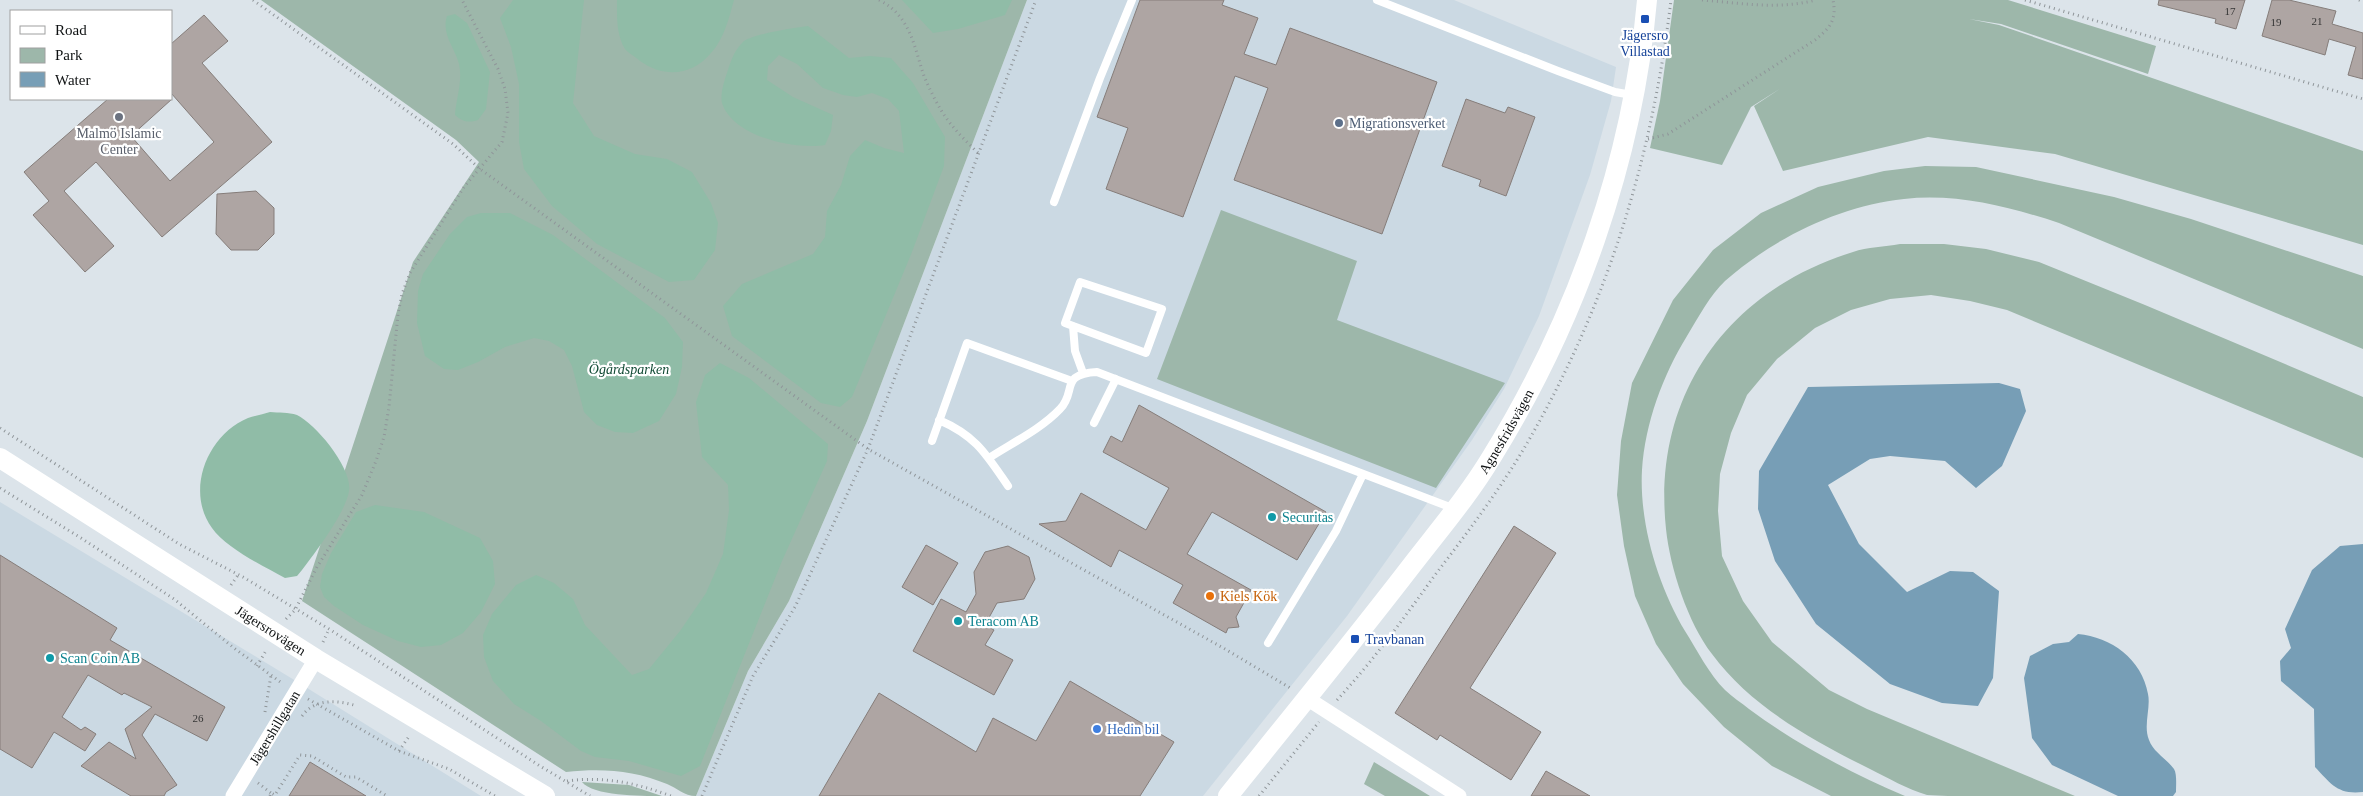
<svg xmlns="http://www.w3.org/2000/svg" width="2363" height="796" viewBox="0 0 2363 796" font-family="Georgia,serif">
  <rect width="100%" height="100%" fill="#dce4ea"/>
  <path fill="#cbd9e3" d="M1027,0H1454L1616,67L1611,101L1590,175L1539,316L1504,389L1472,440L1347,616L1203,796H696L748,671L789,601L867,421Z
    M0,502L291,678L481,796H0Z"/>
  <path fill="#9db7aa" d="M261,0H1027L867,421L789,601L748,671L696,796C684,796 677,788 667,784C634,770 601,768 566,772L302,601L413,262L479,162L456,140Z
    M1674,0H2008L2156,46L2148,74L2001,24L1969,19L1999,25L2363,151V245L2055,154L1928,137L1783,171L1754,106L1781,88L1751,107L1722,165L1650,148L1660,101Z
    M1925,166L1976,167L2114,197L2191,219L2363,276V349L2059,223C2010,207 1957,193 1904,199C1839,206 1774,238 1725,281C1710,295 1698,318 1687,336C1663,375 1645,423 1642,470C1639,523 1658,586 1685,631C1697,650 1709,674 1725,690C1732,697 1742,703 1749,709C1796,744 1851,773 1905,796H1831L1772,766L1724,727L1683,684L1656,644L1635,596L1624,546L1617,495L1621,441L1632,383L1673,300L1713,250L1761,213L1818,187L1884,171Z
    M1221,210L1357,261L1337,320L1505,383L1436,488L1157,379Z
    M1900,244H1944L1986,249L2039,262L2145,305L2363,397V458L2007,310L1970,301L1931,295L1890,299L1851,310L1815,328L1777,359L1747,395L1731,433L1720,474L1718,511L1722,556L1743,601L1772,642L1829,690L1867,709L2075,796C2040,796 2005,796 1970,796C1957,796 1939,796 1927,795C1907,789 1888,778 1870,769C1812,740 1751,707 1712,654C1688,623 1670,568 1666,529C1652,397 1726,291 1853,252C1867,247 1885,247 1900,244Z
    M1374,762L1430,796H1385L1364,784Z
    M582,782L629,785L662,796C640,796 593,796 582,782Z"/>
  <path fill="#90bca7" d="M513,0H584L573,103L594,136L635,154L667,159L692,172L711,203L718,223L715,250L694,280L669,282L597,244L552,206L524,169L519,142V84L511,47L500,18Z
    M617,0H734C729,18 724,39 711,53C692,76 664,78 640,61C636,57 628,53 625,49C616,34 617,16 617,0Z
    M902,0H1012L1005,15L958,29L933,33Z
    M455,14L467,23L490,72L486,109L478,120C468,123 463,122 455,115C456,98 463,81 459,64C455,48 441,34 447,16Z
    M808,26L849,58L870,56L891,58L913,83L945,137L944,166L912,252L852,397L840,407L821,403L732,336L723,306L742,284L813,254L825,237L827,211L841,185L850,156L865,140L884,148L904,153L899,111L888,99L872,93L857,97L843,95L823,88L797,64L779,55L768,66L767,80L793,97L833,115L831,131L825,145C795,150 733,137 722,103C720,95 724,81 727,73C730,63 734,51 742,43C750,34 794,28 808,26Z
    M481,213H510L553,235L665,318L683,342L682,367L676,394L659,421L633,433L615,432L597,425L584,412L572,366L564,350L549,341L534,338L505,347L478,362L458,370L444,369L425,356L417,323L418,291L423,274L450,234L467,217Z
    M720,363L749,378L828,444L827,461L782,561L700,766L681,776L629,761L595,757L581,751L541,721L514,704L493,681L484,657L483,635L492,614L516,585L536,575L554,583L573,599L585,625L632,675L649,669L680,631L706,593L723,554L729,510L728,485L702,457L696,402L705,375Z
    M270,412C279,413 288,412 297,415C316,424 353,469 349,491C346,512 315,553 302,570L297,576L285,578C263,566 226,548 212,528C185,491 207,435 248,418C255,416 263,414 270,412Z
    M375,505L424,512L480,538L493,561L495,584L481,612L463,633L441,645L421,647L398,641L363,625L334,606L324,597L320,587L322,574L331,553L356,512Z"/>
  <path fill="#779eb6" d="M1999,383L2020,389L2026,411L2002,466L1976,488L1945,461L1890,456L1870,459L1828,485L1859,544L1907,592L1950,571L1973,572L1999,591L1993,678L1978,706L1942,703L1890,684L1816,624L1775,561L1758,509L1759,471L1808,387Z
    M2363,544V792C2338,795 2331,784 2315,767L2314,709L2281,681L2280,661L2291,648L2285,629L2312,570L2340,546Z
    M2078,634C2111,637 2142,659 2148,694C2151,708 2143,725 2149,740C2153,752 2167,759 2174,769C2177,774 2176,785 2176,792L2173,796H2118L2052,765L2032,738L2024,678L2030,656L2053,644L2069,642Z"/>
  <path fill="#aea5a3" stroke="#857d7a" d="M1140,0H1224L1222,5L1258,18L1244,54L1276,65L1290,28L1437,82L1382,234L1234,180L1268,88L1235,76L1183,217L1106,189L1128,128L1097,117Z
    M2159,0H2245L2236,29L2215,23L2216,19L2158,5Z
    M2272,0H2289L2336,11L2332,24L2363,33V79L2348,75L2356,47L2329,39L2325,55L2262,36Z
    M204,15L228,41L202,63L272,142L162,237L96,162L64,191L114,246L85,272L33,215L49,201L24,172L108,99H172L131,136L170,181L214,142L171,93V44Z
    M1466,99L1505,113L1508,107L1535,117L1506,196L1479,186L1481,180L1442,166Z
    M256,191L274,208V234L258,250H231L216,234L217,194Z
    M1139,405L1326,512L1297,560L1212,512L1187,554L1251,590L1236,617L1239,627L1228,628L1226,633L1173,603L1183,585L1119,550L1111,567L1039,524L1066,521L1081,493L1146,530L1169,488L1103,452L1111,436L1122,442Z
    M1514,526L1556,553L1470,688L1541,732L1511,780L1440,735L1437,740L1395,713Z
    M926,545L958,563L933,605L902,587Z
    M1008,546L1029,557L1035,579L1024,599L997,603L985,625L994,630L985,645L1013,660L994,695L913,651L941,599L966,612L976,594L974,572L985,552Z
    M0,555L117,628L110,640L225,707L207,741L155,714L142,735L177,785L166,792L164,796H131L81,766L109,742L136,759L125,729L152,707L124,693L122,695L88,675L62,717L81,730L85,727L96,734L85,751L54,732L32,768L0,749Z
    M1070,681L1174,742L1140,796H819L879,693L976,752L993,718L1036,741Z
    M310,762L366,796H289Z
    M1546,771L1590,796H1531Z"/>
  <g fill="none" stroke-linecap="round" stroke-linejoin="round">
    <path stroke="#8f9599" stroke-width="3" stroke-dasharray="1 4" stroke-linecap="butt" d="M253,0L453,144L480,169L868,449L1225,649L1292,689
      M879,0C911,16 914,47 924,76C929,88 935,100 941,110C951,127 965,140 979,154
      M1702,0C1740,3 1778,10 1816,0
      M2025,0L2363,99
      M2359,0L2363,2
      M1648,139L1668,134L1815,40C1830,28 1837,20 1833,0
      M0,428L179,544L243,577L329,629L540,766L590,796
      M0,488L81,538L174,599L234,648L283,684
      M231,585L238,575
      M286,619L295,610L317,567L362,495L376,461L384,437L389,407L398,314L402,294L410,273L464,187L502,142L508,113L505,89L498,69L462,0
      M323,642L329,629
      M257,666L267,649
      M308,699L399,751L449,769L495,796
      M1337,700C1373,661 1404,618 1435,575C1467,533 1499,491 1526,445C1607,306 1652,159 1671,0
      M265,712L271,675
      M302,716C315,698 338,700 357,706
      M399,751L410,735
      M567,781C604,776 636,783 671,796
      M258,783L271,793
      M270,796L271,793L275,795L300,755L312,756L346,777H356L387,796
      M702,796L753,676L795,607L868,449L1036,0
      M1259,796L1319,722"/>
    <path stroke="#fff" stroke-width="8" d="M1377,0L1558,71L1615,92L1632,95
      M1054,202L1100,78L1132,0
      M1080,282L1162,309L1146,353L1065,323Z
      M1073,326L1075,351L1083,373
      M939,420C976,436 986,454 1008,486
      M1094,423L1116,379
      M932,441L967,343L1072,381
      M989,458C1012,443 1041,429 1060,409C1077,392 1059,374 1097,372L1455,509
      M1268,643L1336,531L1363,474"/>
    <g stroke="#fff" stroke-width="15">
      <path d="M1308,699L1459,796"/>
      <path id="s1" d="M233,796L316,659"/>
    </g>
    <g stroke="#fff" stroke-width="20">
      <path id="s2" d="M0,458L316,659L545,796"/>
      <path id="s3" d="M1228,796C1290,719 1352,643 1412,565C1439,530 1468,496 1491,458C1576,321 1633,161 1647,0"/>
    </g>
  </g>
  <g fill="#1a4fb4" stroke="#fff" stroke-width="2">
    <rect x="1640" y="14" width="10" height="10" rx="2.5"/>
    <rect x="1350" y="634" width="10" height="10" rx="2.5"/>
  </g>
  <circle fill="#6b7280" stroke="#fff" stroke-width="2" cx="119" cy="117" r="5"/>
  <circle fill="#5c6f8a" stroke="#fff" stroke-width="2" cx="1339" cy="123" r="5"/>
  <g fill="#0f9aa8" stroke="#fff" stroke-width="2">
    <circle cx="1272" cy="517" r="5"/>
    <circle cx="958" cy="621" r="5"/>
    <circle cx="50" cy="658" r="5"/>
  </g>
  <circle fill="#e8710a" stroke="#fff" stroke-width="2" cx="1210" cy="596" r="5"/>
  <circle fill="#3f7fe0" stroke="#fff" stroke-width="2" cx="1097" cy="729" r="5"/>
  <g text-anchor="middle" stroke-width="4.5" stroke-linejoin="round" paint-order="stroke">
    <g font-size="11" fill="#363636">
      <text x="2230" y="15">17</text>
      <text x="2317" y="25">21</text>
      <text x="2276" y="26">19</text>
      <text x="198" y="722">26</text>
    </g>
    <g font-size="14" fill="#164399" stroke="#fff">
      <text x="1645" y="40">Jägersro<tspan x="1645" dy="16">Villastad</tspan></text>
      <text x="1365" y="644" text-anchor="start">Travbanan</text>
    </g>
    <g font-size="14" fill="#4e5e75" stroke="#fff" text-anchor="start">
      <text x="1349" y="128">Migrationsverket</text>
    </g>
    <g font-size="14" fill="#5b616d" stroke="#fff">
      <text x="119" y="138">Malmö Islamic<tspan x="119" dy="16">Center</tspan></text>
    </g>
    <g font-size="14" font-style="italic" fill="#114a34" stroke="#fff">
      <text x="629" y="374">Ögårdsparken</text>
    </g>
    <g font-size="14" fill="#0e1112" stroke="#fff">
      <text dy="5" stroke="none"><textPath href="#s3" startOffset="459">Agnesfridsvägen</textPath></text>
      <text dy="5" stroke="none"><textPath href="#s2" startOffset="321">Jägersrovägen</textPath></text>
      <text dy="5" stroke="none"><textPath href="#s1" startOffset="80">Jägershillgatan</textPath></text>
    </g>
    <g font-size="14" fill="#0d838f" stroke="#fff" text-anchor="start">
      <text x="1282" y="522">Securitas</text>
      <text x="968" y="626">Teracom AB</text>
      <text x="60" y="663">Scan Coin AB</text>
    </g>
    <g font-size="14" fill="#c56008" stroke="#fff" text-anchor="start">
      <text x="1220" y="601">Kiels Kök</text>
    </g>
    <g font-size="14" fill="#366cbe" stroke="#fff" text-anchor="start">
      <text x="1107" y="734">Hedin bil</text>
    </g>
  </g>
  <rect x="10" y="10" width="162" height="90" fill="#ffffff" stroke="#9fa0a0"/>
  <rect x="20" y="26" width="25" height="8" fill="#ffffff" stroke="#9fa0a0"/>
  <text x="55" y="35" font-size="15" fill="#0e1112">Road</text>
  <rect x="20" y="48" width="25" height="15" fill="#9db7aa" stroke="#9fa0a0"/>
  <text x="55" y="60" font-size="15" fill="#0e1112">Park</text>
  <rect x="20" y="72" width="25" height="15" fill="#779eb6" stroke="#9fa0a0"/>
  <text x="55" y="85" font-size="15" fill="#0e1112">Water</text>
</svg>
